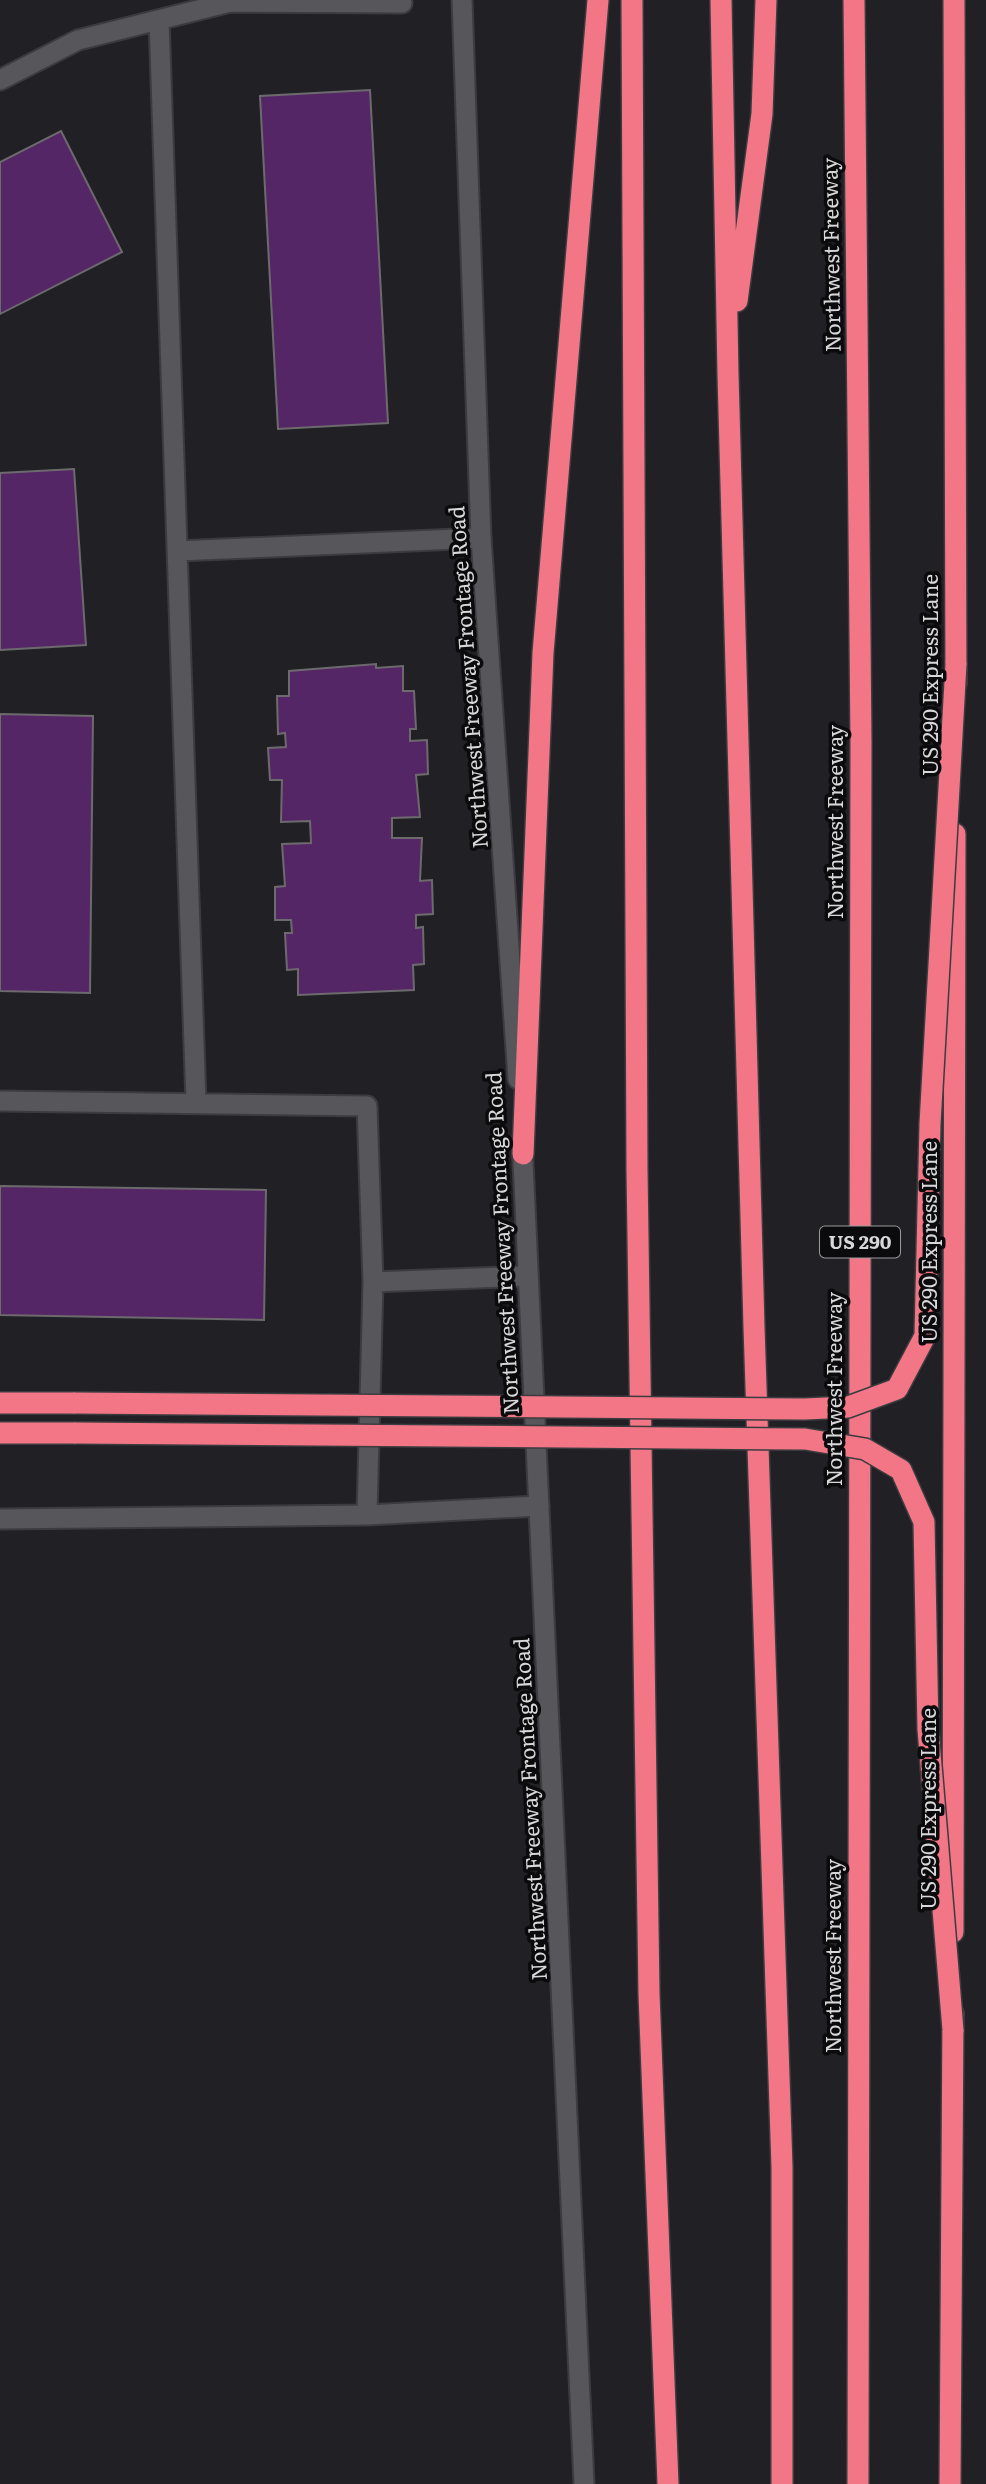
<svg xmlns="http://www.w3.org/2000/svg" width="986" height="2484" viewBox="0 0 986 2484" font-family="Literata,serif">
  <rect width="100%" height="100%" fill="#212125"/>
  <path fill="#552665" stroke="#6d6a6e" stroke-width="2" d="M370,90L388,423L278,429L260,96Z
    M61,131L122,252L0,314V162Z
    M74,469L86,645L0,650V473Z
    M376,664V668L403,666V691H414L416,729H410V741L427,740L428,774L416,775L420,817L392,818V838H422L420,881L432,880L433,914L416,915V928L423,927L424,964L413,965L414,990L298,995V969L287,970L285,933H292L291,920H275V887L285,886L282,844L311,843L310,821L281,822L282,780H270L268,748L286,747L285,733L278,734L277,696H289V671Z
    M0,714L93,716L90,993L0,991Z
    M0,1186L266,1190L264,1320L0,1315Z"/>
  <g fill="none" stroke-linecap="round" stroke-linejoin="round">
    <defs>
      <path id="service" d="M159,20L196,1103
        M0,80L78,40L230,2L402,3
        M177,551L481,538
        M0,1101L367,1106L373,1282L528,1276
        M367,1515L373,1282
        M0,1519L367,1515L539,1506"/>
      <path id="secondary" d="M462,0L481,538L518,1079
        M522,1140L584,2484"/>
      <path id="motorway" d="M632,0L637,1169L649,1994L668,2484
        M721,0L728,374L754,1327L782,2167V2484
        M854,0L861,743L858,2484
        M954,0L956,683
        M737,301L762,114L766,0
        M523,1154L543,653L598,0
        M0,1403H75
        M0,1433H76
        M953,1932L955,834
        M950,2484L953,2014"/>
    </defs>
    <use href="#service" stroke="#3c3c40" stroke-width="23"/>
    <use href="#secondary" stroke="#3c3c40" stroke-width="23"/>
    <use href="#motorway" stroke="#3c3c40" stroke-width="24"/>
    <use href="#service" stroke="#56565b" stroke-width="19"/>
    <use href="#secondary" stroke="#56565b" stroke-width="19"/>
    <use href="#motorway" stroke="#f27685" stroke-width="21"/>
    <defs>
      <path id="motorway-bridge" d="M75,1403L805,1409L848,1407L897,1389L925,1336L930,1124L956,664
        M76,1433L805,1439L865,1449L901,1470L924,1522L928,1729L953,2030"/>
    </defs>
    <use href="#motorway-bridge" stroke="#3c3c40" stroke-width="24" stroke-linecap="butt"/>
    <use href="#motorway-bridge" stroke="#f27685" stroke-width="21"/>
  </g>
  <g text-anchor="middle" stroke-width="7" stroke-linejoin="round" paint-order="stroke">
    <rect fill="#0b0b0d" stroke="#9a9a9d" stroke-width="2" x="820" y="1226.5" width="80" height="31" rx="5"/>
    <g font-size="19" font-weight="bold" fill="#d8d8db">
      <text x="860" y="1249">US 290</text>
    </g>
    <g font-size="21" fill="#d8d8db" stroke="#0b0b0d">
      <text transform="translate(832 255) rotate(-91)" y="7">Northwest Freeway</text>
      <text transform="translate(931 675) rotate(-90)" y="7">US 290 Express Lane</text>
      <text transform="translate(469 677) rotate(-94)" y="7">Northwest Freeway Frontage Road</text>
      <text transform="translate(836 822) rotate(-90)" y="7">Northwest Freeway</text>
      <text transform="translate(930 1242) rotate(-90)" y="7">US 290 Express Lane</text>
      <text transform="translate(503 1243) rotate(-93)" y="7">Northwest Freeway Frontage Road</text>
      <text transform="translate(835 1389) rotate(-90)" y="7">Northwest Freeway</text>
      <text transform="translate(531 1809) rotate(-93)" y="7">Northwest Freeway Frontage Road</text>
      <text transform="translate(929 1809) rotate(-90)" y="7">US 290 Express Lane</text>
      <text transform="translate(834 1956) rotate(-90)" y="7">Northwest Freeway</text>
    </g>
  </g>
</svg>
